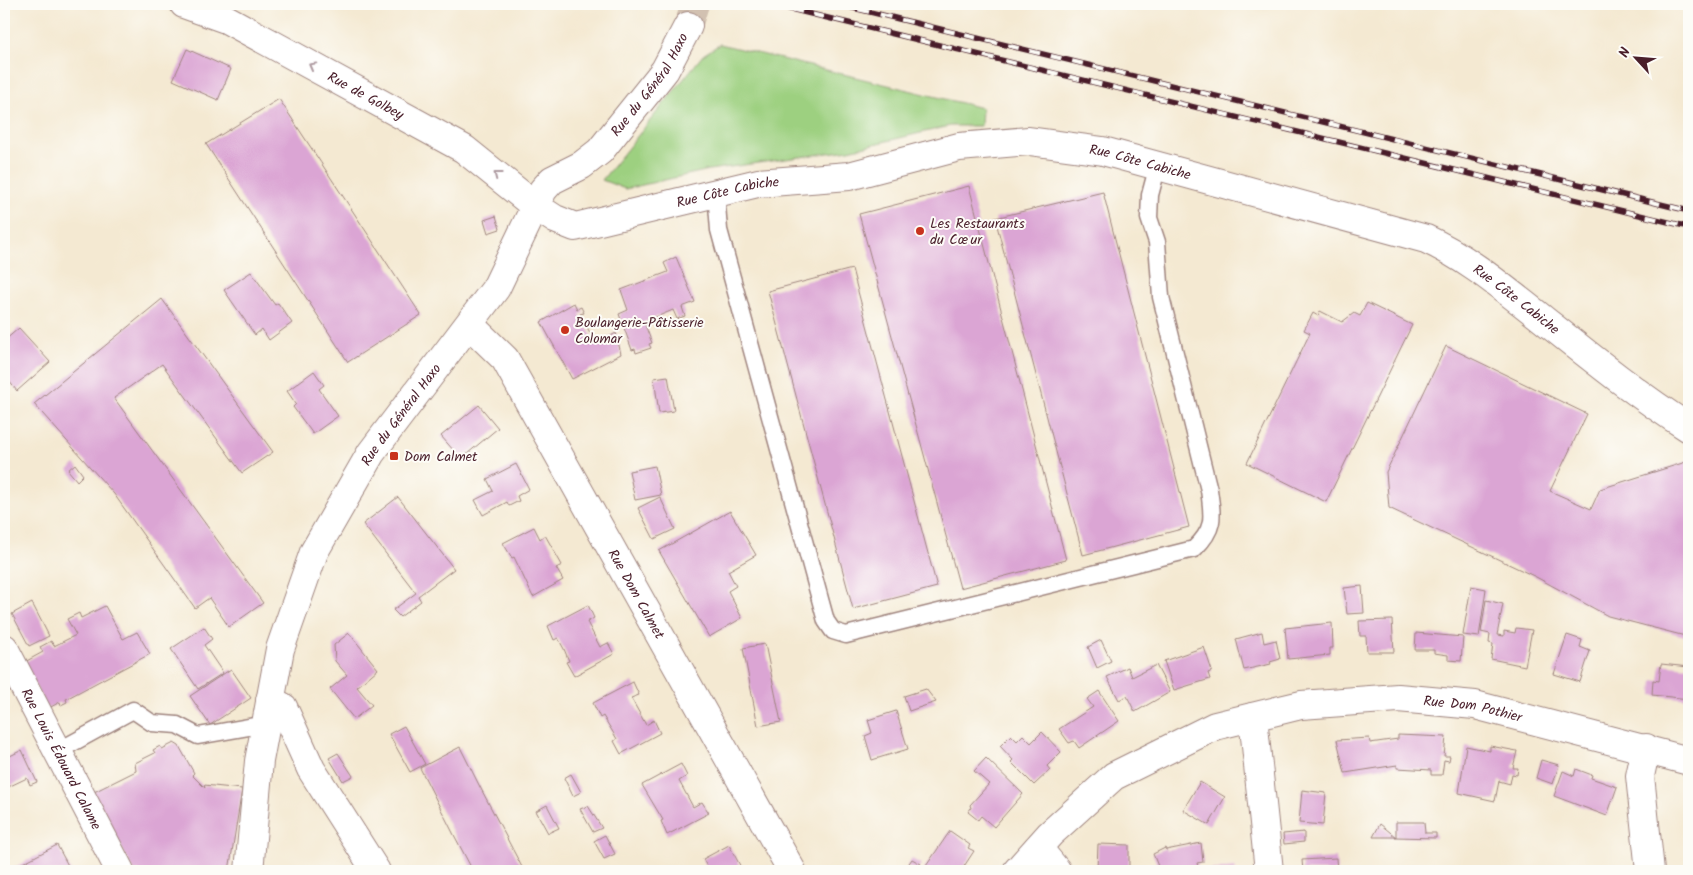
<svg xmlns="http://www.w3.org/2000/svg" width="1693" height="875" viewBox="0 0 1693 875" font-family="Kalam,sans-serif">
  <rect width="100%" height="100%" fill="#fdfcf7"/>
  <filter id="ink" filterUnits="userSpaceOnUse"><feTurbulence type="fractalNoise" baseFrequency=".02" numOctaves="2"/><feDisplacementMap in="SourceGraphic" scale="10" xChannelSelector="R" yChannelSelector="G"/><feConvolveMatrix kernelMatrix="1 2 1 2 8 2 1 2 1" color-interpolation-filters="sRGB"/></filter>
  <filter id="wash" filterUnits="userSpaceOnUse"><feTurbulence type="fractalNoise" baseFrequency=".0096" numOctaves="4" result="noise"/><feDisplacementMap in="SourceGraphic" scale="20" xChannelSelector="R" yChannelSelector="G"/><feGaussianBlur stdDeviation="1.12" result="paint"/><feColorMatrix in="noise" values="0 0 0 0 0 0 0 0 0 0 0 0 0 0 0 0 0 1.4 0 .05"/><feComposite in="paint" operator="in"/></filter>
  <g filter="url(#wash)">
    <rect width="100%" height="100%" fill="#f4e9d2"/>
    <path fill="#9dd080" stroke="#747856" d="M720,44L982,108L981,126H950L849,150L709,170L625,189L602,180L703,55Z"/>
    <g id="blocks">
      <path fill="#dba5d4" d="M187,49L231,69L218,100L173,80Z
        M279,99L421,315L348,362L206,144Z
        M969,186L1066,560L960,588L859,214Z
        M1103,192L1189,527L1083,555L995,218Z
        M496,216L500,229L488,233L484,220Z
        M676,257L695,302L682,307L685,316L677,319L673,310L644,322L652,343L649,344L651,348L636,353L635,349L632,350L619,314L628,310L621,290L668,272L664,263Z
        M852,269L937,587L853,609L768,291Z
        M251,272L275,305L278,303L292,323L269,340L262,329L255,335L224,290Z
        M162,299L273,452L242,473L162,364L114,398L263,603L229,627L209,598L195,608L114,494L34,404Z
        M574,303L577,309L581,307L584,313L580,314L596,344L616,333L621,354L572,379L541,322Z
        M1367,303L1412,325L1326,502L1247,463L1310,333L1304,330L1313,313L1318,316L1320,311L1342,322L1354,313L1360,316Z
        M19,328L50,362L17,391L4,375V341Z
        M1446,346L1587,414L1550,491L1591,509L1600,489L1689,461V637L1608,616L1536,577L1389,508L1386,472Z
        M314,371L324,385L319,389L338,416L313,434L293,407L296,404L287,391Z
        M668,376L674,411L659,413L654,378Z
        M479,405L498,428L461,459L441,436Z
        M75,464L83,475L77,481L68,470Z
        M516,464L529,489L517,496L519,501L509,506L507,502L483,515L475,500L493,491L487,479Z
        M655,466L661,495L635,500L629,471Z
        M398,497L454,569L418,596L421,601L400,617L393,610L416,593L363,524Z
        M660,497L675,529L654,539L638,508Z
        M730,511L756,555L728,571L736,586L728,591L742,618L709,637L659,551Z
        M534,527L540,539L545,535L554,551L562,565L556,568L563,580L533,597L514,557L512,558L503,543Z
        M1362,586L1364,613L1347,614L1344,588Z
        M1471,586L1486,589L1479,637L1463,635Z
        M1486,600L1503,604L1497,635L1504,636V631L1515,633L1516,628L1532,630L1525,666L1491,659L1493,644L1489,643L1490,634L1481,632Z
        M32,603L49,636L29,646L12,614Z
        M588,605L594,618L587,622L600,647L608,643L614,654L574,676L566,662L569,661L564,649L558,638L554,640L548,626Z
        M105,606L123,639L137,632L150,654L66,699L67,702L61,705L60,702L47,709L23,663L43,652L40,647L51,641L54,646L76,635L67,619L79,613L81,618Z
        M1392,620L1394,652H1367L1366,636H1360L1359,621Z
        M1332,623L1333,648H1330V655L1288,659L1285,628Z
        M204,627L212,639L204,645L223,673L198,689L171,649Z
        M1262,632L1264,643L1276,640L1280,659L1270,662L1271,664L1244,670L1236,639Z
        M349,633L378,669L357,687L372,705L354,719L330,689L347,675L335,661L334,645Z
        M1416,633L1463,637L1461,661L1448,660V655L1434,653V650H1415Z
        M1567,635L1582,640L1580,647L1590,651L1580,682L1554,674Z
        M1101,640L1111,661L1097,668L1088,647Z
        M765,644L781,722L758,726L743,648Z
        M1204,647L1212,671L1208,673L1210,679L1174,690L1164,661Z
        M1661,664L1689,667V699L1652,695L1653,680L1659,681Z
        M1156,665L1170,692L1135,712L1127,696L1119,700L1107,677L1128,667L1132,677Z
        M231,669L251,698L210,725L190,696Z
        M633,682L639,695L631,698L646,725L654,720L660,733L621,754L614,741L617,739L603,716L600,718L593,703Z
        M926,689L936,702L909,711L904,696Z
        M1099,691L1119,721L1079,748L1074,741L1069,743L1059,729L1093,707L1087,699Z
        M896,711L908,749L872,760L865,736L872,733L868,720Z
        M404,726L425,764L410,772L389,734Z
        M1042,732L1061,752L1047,766L1050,770L1034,785L1011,762L1013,760L1000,746L1011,735L1017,741L1023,735L1031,743Z
        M1398,735L1446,737L1444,756H1450L1449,761L1444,760L1442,775H1431V770L1397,768V765L1345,773L1337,740L1369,738L1370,743L1398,739Z
        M174,743L179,746L194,773L192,775L205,788L204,785L242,789L229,871H134L92,793L136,771L135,763L155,753L153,750L160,746L162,749Z
        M1466,746L1490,751V746L1517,751L1513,768H1518L1517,775L1512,774L1510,784L1499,781L1495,801L1459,793Z
        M460,747L479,785L524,871H473L453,833L420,768Z
        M22,750L37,782L30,785L27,778L4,789V759Z
        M338,753L353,776L343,781L329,758Z
        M986,758L1023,794L994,827L981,816L978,820L968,812L971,808L970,805L989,784L974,771Z
        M1541,760L1559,765L1553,784L1536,778Z
        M681,764L687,776L679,781L685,792L693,807L702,802L709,813L667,835L661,821L663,820L642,785Z
        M1576,769L1592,775L1591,778L1617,787L1607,816L1554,796L1563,771L1574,776Z
        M571,774L581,792L573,796L564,778Z
        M1200,782L1225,797L1209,825L1183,810Z
        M1302,790L1326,793L1323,825L1299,823Z
        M547,805L559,828L548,833L536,811Z
        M588,806L602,828L593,832L580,809Z
        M1396,822H1424L1425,833H1436V838L1396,837Z
        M1380,824L1396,837H1373Z
        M950,831L970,845L968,848L974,851L961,871H927L924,869Z
        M1304,832V842L1284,844L1283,834Z
        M605,835L615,854L604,859L594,841Z
        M1201,843L1203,862L1197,863L1199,871H1170L1174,868L1160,871L1153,854L1165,848L1166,850Z
        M1098,844L1129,845V871L1097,869Z
        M57,845L71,871H15L13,868Z
        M729,845L743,871H709L703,859Z
        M1336,858L1337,871H1303L1302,860Z
        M912,859L921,864L916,871L907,866Z
        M1235,867L1236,871H1209V870Z"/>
    </g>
  </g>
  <g filter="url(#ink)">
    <use href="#blocks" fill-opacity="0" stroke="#9f847e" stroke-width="1"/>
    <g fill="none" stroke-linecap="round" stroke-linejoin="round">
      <path stroke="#d2c1b1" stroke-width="28" stroke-dasharray="28 14" stroke-linecap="butt" d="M688,26L695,4"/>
      <defs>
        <path id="lane" d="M716,192L719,230L826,621L833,631L846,635L1194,549C1215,529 1213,518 1209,490L1161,297L1157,242L1149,218L1150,195L1158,165
          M58,751L133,710L152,723L177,725L198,736L265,724"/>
        <g id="street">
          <path id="s1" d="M184,4L226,19L464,149L535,206L555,219L575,227L758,183L849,176L959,147L1029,141L1103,151L1426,239C1468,258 1503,288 1539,316C1588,355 1636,394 1689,428"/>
          <path id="s2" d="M470,325L505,359L792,871"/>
          <path id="s3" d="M4,648L120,871"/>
          <path d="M270,700L283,707L311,769L376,871"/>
          <path d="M1253,717L1269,871"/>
          <path d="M1646,748L1640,776L1650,871"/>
          <path d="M1038,848L1057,871"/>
          <path id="s4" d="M249,871L259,761L280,649L314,552L371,453L496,288L543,190L552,180L582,165L600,151L665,70L688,26"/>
          <path id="s5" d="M1017,871L1050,834L1114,776L1215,726L1301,705L1398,698L1475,705L1689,761"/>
        </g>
      </defs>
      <use href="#lane" stroke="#9f847e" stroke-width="19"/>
      <use href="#street" stroke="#9f847e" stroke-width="30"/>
      <use href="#lane" stroke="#fff" stroke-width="16"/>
      <use href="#street" stroke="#fff" stroke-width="28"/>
      <defs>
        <path id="rail" d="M770,4L1689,227
          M837,4L1689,211"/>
      </defs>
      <use href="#rail" stroke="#4a1f2b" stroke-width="5.5"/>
      <use href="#rail" stroke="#fdfcf7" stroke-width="4" stroke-dasharray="11" stroke-linecap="butt"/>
    </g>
    <defs><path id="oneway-chevron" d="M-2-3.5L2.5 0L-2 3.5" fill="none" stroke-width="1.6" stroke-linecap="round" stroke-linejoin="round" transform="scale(1.25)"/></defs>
    <g stroke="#ae9aa0">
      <use href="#oneway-chevron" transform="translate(312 66) rotate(-151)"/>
      <use href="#oneway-chevron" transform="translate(497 175) rotate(-142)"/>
    </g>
  </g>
  <g fill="#c8321e" stroke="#fdfcf7" stroke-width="2">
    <circle cx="920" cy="231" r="5"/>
    <circle cx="565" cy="330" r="5"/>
    <rect x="389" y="451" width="10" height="10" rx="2.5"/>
  </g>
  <g text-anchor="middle" stroke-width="4" stroke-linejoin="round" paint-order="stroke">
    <g font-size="14" fill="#4a1f2b" stroke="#fdfcf7">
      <text dy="5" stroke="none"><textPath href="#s4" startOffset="910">Rue du Général Haxo</textPath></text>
      <text dy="5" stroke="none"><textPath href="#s1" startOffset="204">Rue de Golbey</textPath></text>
      <text dy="5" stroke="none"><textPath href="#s1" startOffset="1029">Rue Côte Cabiche</textPath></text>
      <text dy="5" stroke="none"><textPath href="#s1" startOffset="609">Rue Côte Cabiche</textPath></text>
      <text dy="5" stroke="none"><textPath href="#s1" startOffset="1434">Rue Côte Cabiche</textPath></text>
      <text dy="5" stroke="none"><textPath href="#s4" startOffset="490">Rue du Général Haxo</textPath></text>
      <text dy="5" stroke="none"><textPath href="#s2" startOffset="318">Rue Dom Calmet</textPath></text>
      <text dy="5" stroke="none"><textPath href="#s5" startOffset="510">Rue Dom Pothier</textPath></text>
      <text dy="5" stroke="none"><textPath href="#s3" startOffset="125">Rue Louis Édouard Calame</textPath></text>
    </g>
    <g font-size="14" fill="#4a1f2b" stroke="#fdfcf7" text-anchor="start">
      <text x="930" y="228">Les Restaurants<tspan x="930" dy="16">du Cœur</tspan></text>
      <text x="575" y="327">Boulangerie-Pâtisserie<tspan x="575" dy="16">Colomar</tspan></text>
      <text x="404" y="461">Dom Calmet</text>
    </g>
  </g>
  <rect width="1693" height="875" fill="none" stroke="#fdfcf7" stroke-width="20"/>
  <g transform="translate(1636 58) rotate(296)" stroke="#fdfcf7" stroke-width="4" paint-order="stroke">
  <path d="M0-4L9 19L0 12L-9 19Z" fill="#4a1f2b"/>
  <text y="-8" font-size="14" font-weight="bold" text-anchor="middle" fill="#4a1f2b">N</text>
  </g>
</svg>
